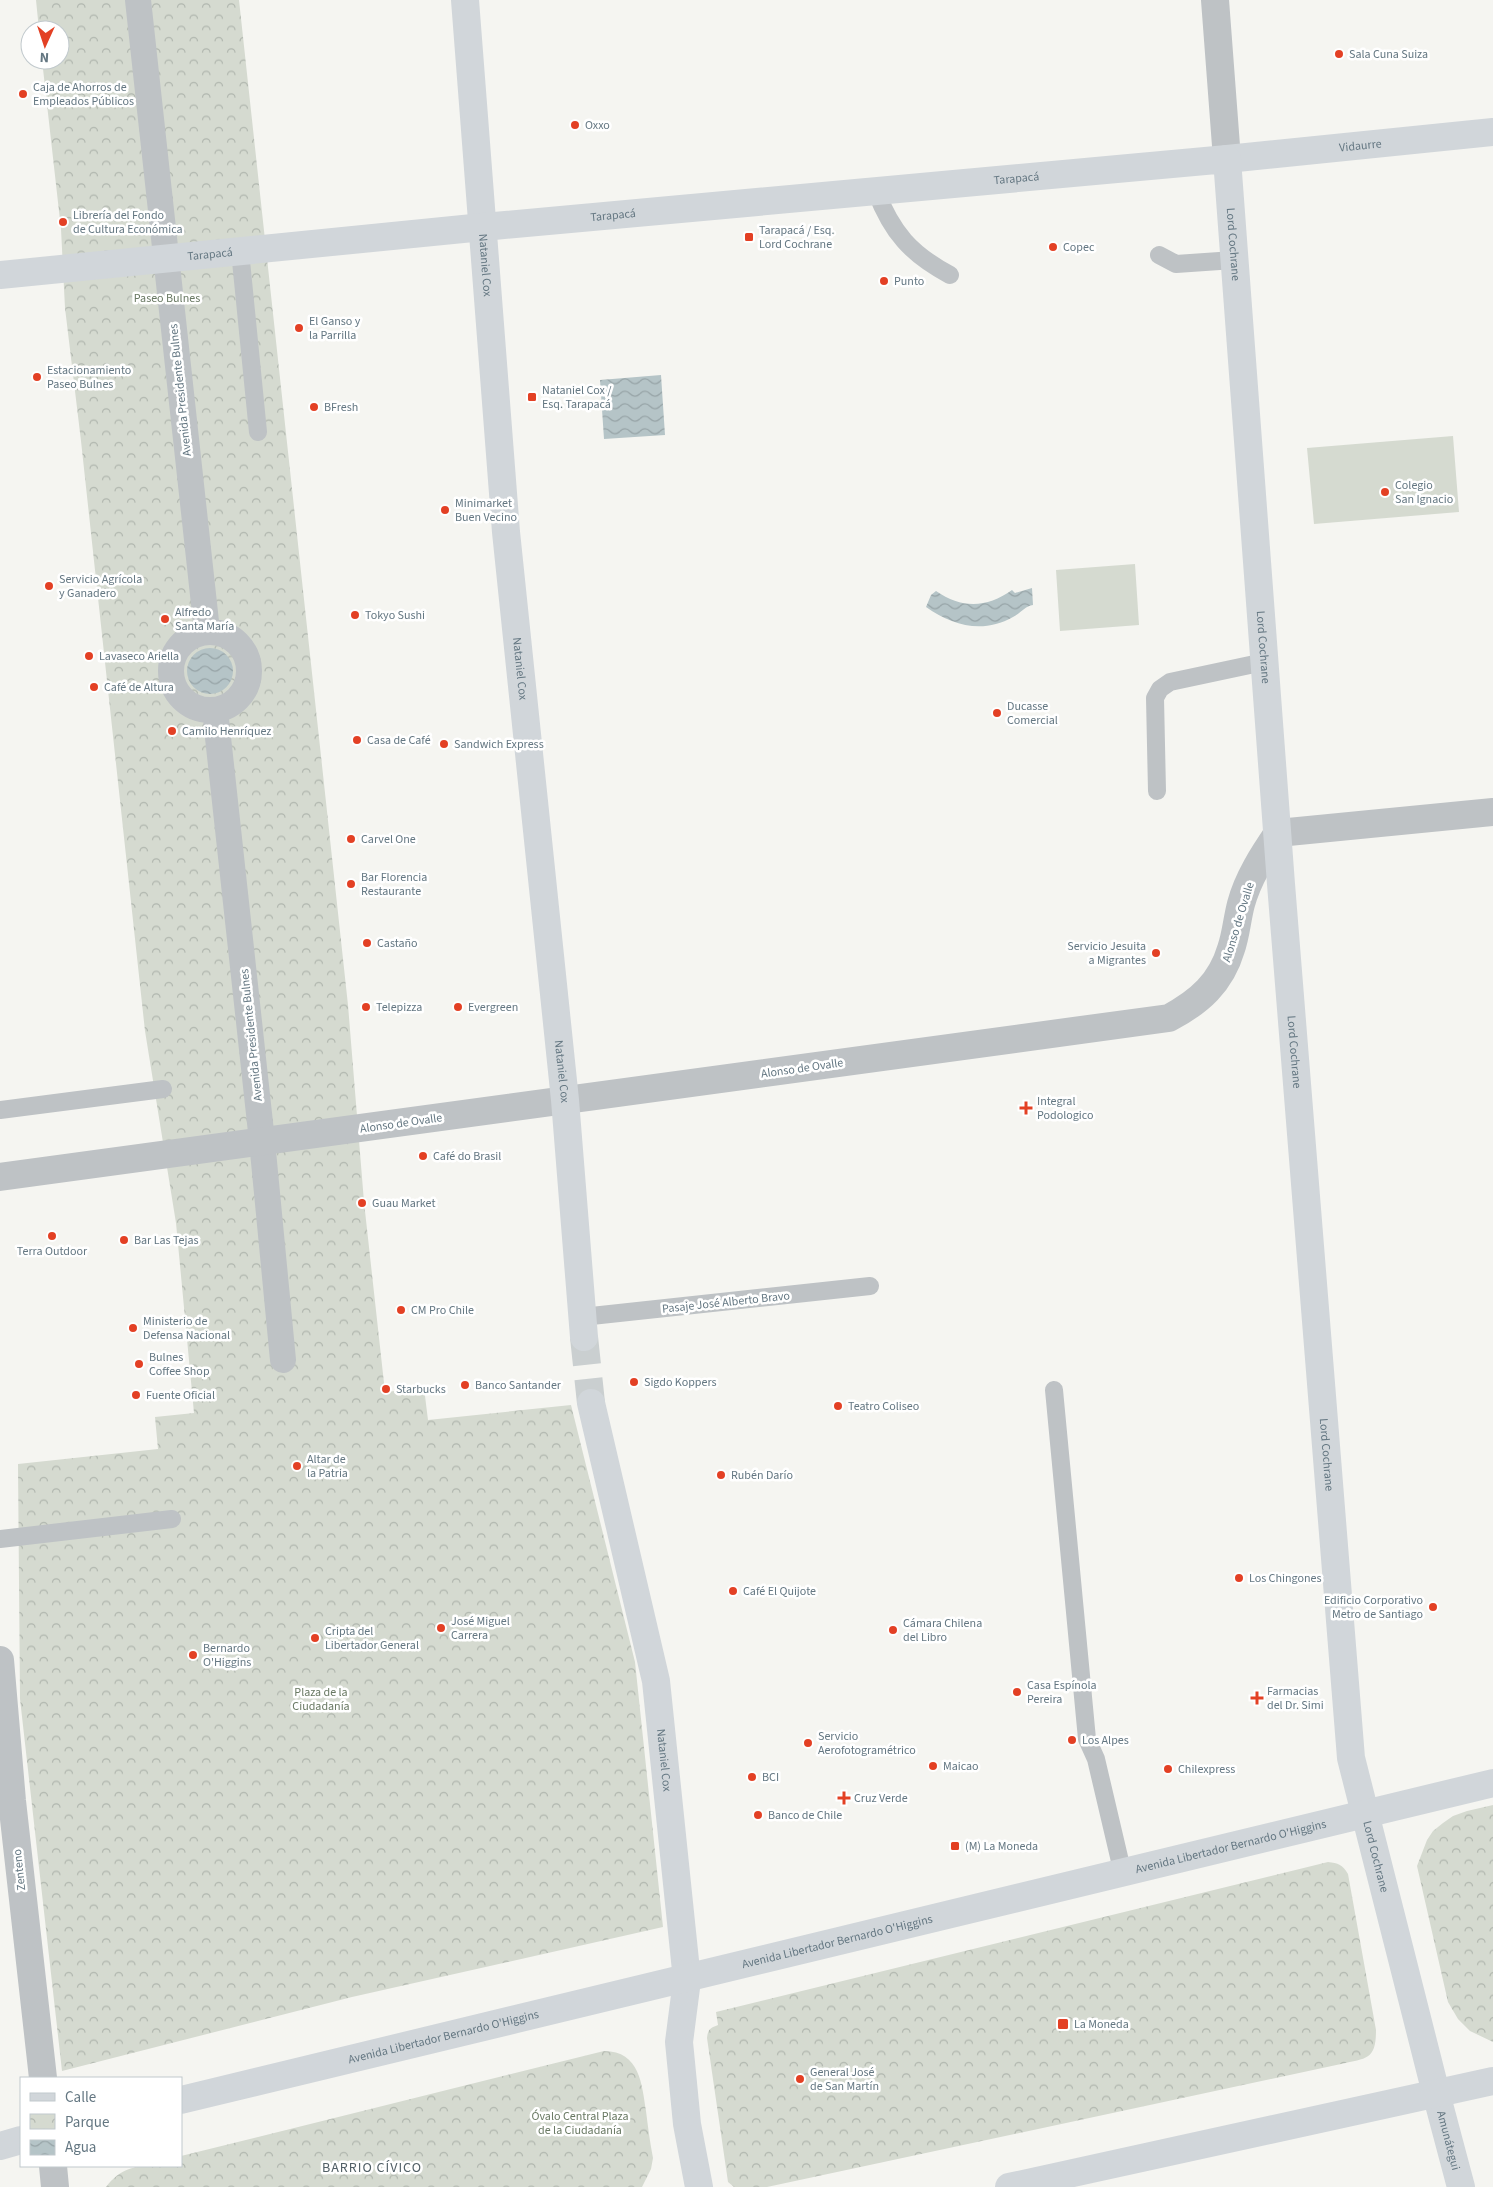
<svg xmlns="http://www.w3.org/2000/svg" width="1493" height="2187" viewBox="0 0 1493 2187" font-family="'Source Sans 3',sans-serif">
  <defs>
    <pattern id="park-crowns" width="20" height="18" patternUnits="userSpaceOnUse" patternTransform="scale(1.25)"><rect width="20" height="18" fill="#d5dad0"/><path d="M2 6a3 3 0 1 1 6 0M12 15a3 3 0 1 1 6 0" fill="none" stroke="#b0b6ae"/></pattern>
    <pattern id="water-waves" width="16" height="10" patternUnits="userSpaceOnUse" patternTransform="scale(1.25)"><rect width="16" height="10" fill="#b5c4c7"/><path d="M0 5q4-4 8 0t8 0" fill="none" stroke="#97a4a7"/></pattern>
  </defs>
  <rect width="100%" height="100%" fill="#f5f5f1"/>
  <path fill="#d5dad0" d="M1453,436L1459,512L1314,524L1307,448Z
    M1135,564L1139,625L1060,631L1056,570Z"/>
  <path fill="url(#park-crowns)" d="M36,0H239L348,1005L364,1202L385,1392L424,1388L428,1420L571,1405L635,1662L663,1927L352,1997L62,2071L20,1699L18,1464L158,1449L155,1417L194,1413L176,1223L145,1031L81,441L65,308L61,229L42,60H60V30H39Z
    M1493,1805V2042L1470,2031L1458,2019L1448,2002L1417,1866L1427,1840L1433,1831L1443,1823L1453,1816L1467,1811Z
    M1328,1862C1338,1863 1343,1865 1348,1874L1376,2030C1376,2060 1367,2058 1341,2064L767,2187H734L728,2182L707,2038C708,2029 710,2028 718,2025L716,2012Z
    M604,2051C640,2051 642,2085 646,2111C648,2127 650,2143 653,2158L651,2169L642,2187H106C126,2160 151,2166 181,2166V2156Z"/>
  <path fill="url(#water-waves)" d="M661,375L665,435L604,439L600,380Z
    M1032,588L1033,605C1025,606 1021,613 1013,617C983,634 953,626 926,607L931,595L936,591C962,609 987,608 1012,590L1015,593Z
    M187 671a23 23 0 1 1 46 0a23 23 0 1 1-46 0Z"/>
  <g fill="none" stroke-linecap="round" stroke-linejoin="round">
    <path stroke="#cacfd0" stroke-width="28" stroke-dasharray="28 14" stroke-linecap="butt" d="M584,1337L591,1403"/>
    <path stroke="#bec2c5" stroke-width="18" d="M876,191C892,233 911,254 950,275
      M240,251L258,432
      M1159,255L1176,264L1234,260
      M1157,791L1155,698L1160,689L1170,682L1264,662
      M0,1110L163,1089
      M582,1317L870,1286
      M1054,1390L1087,1739L1096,1759L1123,1874
      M0,1539L172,1519"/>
    <path stroke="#bec2c5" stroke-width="26" d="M138,0L207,631
      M171 671a39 39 0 1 1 78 0a39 39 0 1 1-78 0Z
      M215,710L262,1141L283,1360"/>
    <path stroke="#bec2c5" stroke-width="28" d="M0,1177L1169,1018C1199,1002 1221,983 1231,949C1236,935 1237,919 1241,904C1248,878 1263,855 1278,833L1493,812"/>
    <path stroke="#bec2c5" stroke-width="28" d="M1215,0L1227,159
      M0,1660L12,1801L43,2078
      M53,2166L55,2187"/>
    <g stroke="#d1d6da" stroke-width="28">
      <path id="s1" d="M1227,159L1493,132"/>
      <path id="s2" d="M1436,2093L1461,2187"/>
    </g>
    <g stroke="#d1d6da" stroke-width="28">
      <path id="s3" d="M465,0L506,532L565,1100L584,1337"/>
      <path id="s4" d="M0,275L483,227L1227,159L1281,884L1351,1758L1436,2093"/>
      <path id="s5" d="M591,1403L656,1681L687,1980L679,2042L687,2124L699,2187"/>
      <path id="s6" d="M181,2100L1493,1783"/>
      <path d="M0,2146L21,2140"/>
      <path d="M1009,2187L1493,2081"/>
    </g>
  </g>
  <g fill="#e34024" stroke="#fff" stroke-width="2">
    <circle cx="1339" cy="54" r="5"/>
    <circle cx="23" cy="94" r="5"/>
    <circle cx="575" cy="125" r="5"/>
    <circle cx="63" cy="222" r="5"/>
    <rect x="744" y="232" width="10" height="10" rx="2.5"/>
    <circle cx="1053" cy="247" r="5"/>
    <circle cx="884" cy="281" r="5"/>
    <circle cx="299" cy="328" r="5"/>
    <circle cx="37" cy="377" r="5"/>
    <rect x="527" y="392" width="10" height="10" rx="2.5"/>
    <circle cx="314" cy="407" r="5"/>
    <circle cx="1385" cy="492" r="5"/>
    <circle cx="445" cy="510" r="5"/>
    <circle cx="49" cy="586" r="5"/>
    <circle cx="355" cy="615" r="5"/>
    <circle cx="165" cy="619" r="5"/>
    <circle cx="89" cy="656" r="5"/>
    <circle cx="94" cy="687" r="5"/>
    <circle cx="997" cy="713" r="5"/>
    <circle cx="172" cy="731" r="5"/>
    <circle cx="357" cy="740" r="5"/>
    <circle cx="444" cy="744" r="5"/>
    <circle cx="351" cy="839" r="5"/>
    <circle cx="351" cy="884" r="5"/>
    <circle cx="367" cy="943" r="5"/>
    <circle cx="1156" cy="953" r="5"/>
    <circle cx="366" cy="1007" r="5"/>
    <circle cx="458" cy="1007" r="5"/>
    <path d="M1023.5 1100.5h5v5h5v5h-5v5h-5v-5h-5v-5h5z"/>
    <circle cx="423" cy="1156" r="5"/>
    <circle cx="362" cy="1203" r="5"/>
    <circle cx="52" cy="1236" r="5"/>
    <circle cx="124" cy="1240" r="5"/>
    <circle cx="401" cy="1310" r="5"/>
    <circle cx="133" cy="1328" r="5"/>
    <circle cx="139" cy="1364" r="5"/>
    <circle cx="634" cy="1382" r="5"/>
    <circle cx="465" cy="1385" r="5"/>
    <circle cx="386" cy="1389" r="5"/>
    <circle cx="136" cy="1395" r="5"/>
    <circle cx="838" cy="1406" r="5"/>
    <circle cx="297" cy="1466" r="5"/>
    <circle cx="721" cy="1475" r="5"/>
    <circle cx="1239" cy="1578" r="5"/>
    <circle cx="733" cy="1591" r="5"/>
    <circle cx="1433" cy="1607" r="5"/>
    <circle cx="441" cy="1628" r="5"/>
    <circle cx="893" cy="1630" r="5"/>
    <circle cx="315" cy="1638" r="5"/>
    <circle cx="193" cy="1655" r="5"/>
    <circle cx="1017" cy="1692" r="5"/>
    <path d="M1254.5 1690.5h5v5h5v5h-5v5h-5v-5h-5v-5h5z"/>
    <circle cx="1072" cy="1740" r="5"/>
    <circle cx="808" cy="1743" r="5"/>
    <circle cx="933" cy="1766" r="5"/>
    <circle cx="1168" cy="1769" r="5"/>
    <circle cx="752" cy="1777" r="5"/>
    <path d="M841.5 1790.5h5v5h5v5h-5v5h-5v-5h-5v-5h5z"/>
    <circle cx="758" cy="1815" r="5"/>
    <rect x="950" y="1841" width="10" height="10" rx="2.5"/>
    <rect x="1057" y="2018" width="12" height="12" rx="2.5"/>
    <circle cx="800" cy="2079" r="5"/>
  </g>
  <g text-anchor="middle" stroke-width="5" stroke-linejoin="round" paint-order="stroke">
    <g font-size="12" fill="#647782" stroke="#fff" text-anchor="start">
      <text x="1349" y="58">Sala Cuna Suiza</text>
      <text x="33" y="91">Caja de Ahorros de<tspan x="33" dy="14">Empleados Públicos</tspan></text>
      <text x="585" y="129">Oxxo</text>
      <text x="73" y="219">Librería del Fondo<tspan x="73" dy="14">de Cultura Económica</tspan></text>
      <text x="759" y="234">Tarapacá / Esq.<tspan x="759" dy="14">Lord Cochrane</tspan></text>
      <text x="1063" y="251">Copec</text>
      <text x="894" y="285">Punto</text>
      <text x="309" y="325">El Ganso y<tspan x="309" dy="14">la Parrilla</tspan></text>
      <text x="47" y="374">Estacionamiento<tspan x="47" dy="14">Paseo Bulnes</tspan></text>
      <text x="542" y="394">Nataniel Cox /<tspan x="542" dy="14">Esq. Tarapacá</tspan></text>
      <text x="324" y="411">BFresh</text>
      <text x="1395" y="489">Colegio<tspan x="1395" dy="14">San Ignacio</tspan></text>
      <text x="455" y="507">Minimarket<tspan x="455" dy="14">Buen Vecino</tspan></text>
      <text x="59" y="583">Servicio Agrícola<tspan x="59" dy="14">y Ganadero</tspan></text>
      <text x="175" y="616">Alfredo<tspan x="175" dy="14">Santa María</tspan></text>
      <text x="365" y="619">Tokyo Sushi</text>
      <text x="99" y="660">Lavaseco Ariella</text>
      <text x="104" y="691">Café de Altura</text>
      <text x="1007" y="710">Ducasse<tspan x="1007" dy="14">Comercial</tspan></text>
      <text x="182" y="735">Camilo Henríquez</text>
      <text x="367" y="744">Casa de Café</text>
      <text x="454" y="748">Sandwich Express</text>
      <text x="361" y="843">Carvel One</text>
      <text x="361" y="881">Bar Florencia<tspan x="361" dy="14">Restaurante</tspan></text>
      <text x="377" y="947">Castaño</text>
      <text x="1146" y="950" text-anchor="end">Servicio Jesuita<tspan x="1146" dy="14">a Migrantes</tspan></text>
      <text x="376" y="1011">Telepizza</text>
      <text x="468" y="1011">Evergreen</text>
      <text x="1037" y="1105">Integral<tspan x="1037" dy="14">Podologico</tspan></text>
      <text x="433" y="1160">Café do Brasil</text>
      <text x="372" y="1207">Guau Market</text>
      <text x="134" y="1244">Bar Las Tejas</text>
      <text x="52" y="1255" text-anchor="middle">Terra Outdoor</text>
      <text x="411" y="1314">CM Pro Chile</text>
      <text x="143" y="1325">Ministerio de<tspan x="143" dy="14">Defensa Nacional</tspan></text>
      <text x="149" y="1361">Bulnes<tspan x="149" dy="14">Coffee Shop</tspan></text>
      <text x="644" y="1386">Sigdo Koppers</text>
      <text x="475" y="1389">Banco Santander</text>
      <text x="396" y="1393">Starbucks</text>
      <text x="146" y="1399">Fuente Oficial</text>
      <text x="848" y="1410">Teatro Coliseo</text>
      <text x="307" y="1463">Altar de<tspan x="307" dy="14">la Patria</tspan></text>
      <text x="731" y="1479">Rubén Darío</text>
      <text x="1249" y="1582">Los Chingones</text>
      <text x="743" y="1595">Café El Quijote</text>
      <text x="1423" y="1604" text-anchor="end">Edificio Corporativo<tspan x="1423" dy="14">Metro de Santiago</tspan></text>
      <text x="451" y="1625">José Miguel<tspan x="451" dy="14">Carrera</tspan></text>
      <text x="903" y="1627">Cámara Chilena<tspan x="903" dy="14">del Libro</tspan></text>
      <text x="325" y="1635">Cripta del<tspan x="325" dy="14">Libertador General</tspan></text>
      <text x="203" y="1652">Bernardo<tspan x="203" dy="14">O'Higgins</tspan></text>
      <text x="1027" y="1689">Casa Espínola<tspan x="1027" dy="14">Pereira</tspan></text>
      <text x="1267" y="1695">Farmacias<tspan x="1267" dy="14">del Dr. Simi</tspan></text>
      <text x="818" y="1740">Servicio<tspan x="818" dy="14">Aerofotogramétrico</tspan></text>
      <text x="1082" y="1744">Los Alpes</text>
      <text x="943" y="1770">Maicao</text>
      <text x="1178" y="1773">Chilexpress</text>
      <text x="762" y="1781">BCI</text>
      <text x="854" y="1802">Cruz Verde</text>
      <text x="768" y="1819">Banco de Chile</text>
      <text x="965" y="1850">(M) La Moneda</text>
      <text x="1074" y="2028">La Moneda</text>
      <text x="810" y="2076">General José<tspan x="810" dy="14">de San Martín</tspan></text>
    </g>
    <g font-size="12" fill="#647782" stroke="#fff">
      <text dy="4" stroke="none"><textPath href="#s1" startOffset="134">Vidaurre</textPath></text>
      <text dy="4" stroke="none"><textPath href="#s4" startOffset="1021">Tarapacá</textPath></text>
      <text dy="4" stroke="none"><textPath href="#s4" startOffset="616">Tarapacá</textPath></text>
      <text dy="4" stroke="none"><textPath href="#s4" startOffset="1318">Lord Cochrane</textPath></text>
      <text dy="4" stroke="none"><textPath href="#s4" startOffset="211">Tarapacá</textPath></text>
      <text dy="4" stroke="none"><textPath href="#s3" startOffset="266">Nataniel Cox</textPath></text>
      <text transform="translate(180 390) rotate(-96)" y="4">Avenida Presidente Bulnes</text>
      <text dy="4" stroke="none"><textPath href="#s4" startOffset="1722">Lord Cochrane</textPath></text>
      <text dy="4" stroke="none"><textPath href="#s3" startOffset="671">Nataniel Cox</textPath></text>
      <text transform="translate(1238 922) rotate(-73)" y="4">Alonso de Ovalle</text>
      <text transform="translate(251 1035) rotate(-96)" y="4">Avenida Presidente Bulnes</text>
      <text dy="4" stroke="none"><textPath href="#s4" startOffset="2128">Lord Cochrane</textPath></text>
      <text transform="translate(802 1068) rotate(-8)" y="4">Alonso de Ovalle</text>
      <text dy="4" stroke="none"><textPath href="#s3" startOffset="1076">Nataniel Cox</textPath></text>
      <text transform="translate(401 1123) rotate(-8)" y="4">Alonso de Ovalle</text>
      <text transform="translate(726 1302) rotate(-6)" y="4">Pasaje José Alberto Bravo</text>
      <text dy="4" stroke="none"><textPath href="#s4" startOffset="2532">Lord Cochrane</textPath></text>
      <text dy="4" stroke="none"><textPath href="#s5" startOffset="365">Nataniel Cox</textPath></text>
      <text dy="4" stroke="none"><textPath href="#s6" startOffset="1080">Avenida Libertador Bernardo O'Higgins</textPath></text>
      <text dy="4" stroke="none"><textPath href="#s4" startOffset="2938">Lord Cochrane</textPath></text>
      <text transform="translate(19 1870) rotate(-96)" y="4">Zenteno</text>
      <text dy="4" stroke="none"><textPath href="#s6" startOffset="675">Avenida Libertador Bernardo O'Higgins</textPath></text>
      <text dy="4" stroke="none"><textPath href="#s6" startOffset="270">Avenida Libertador Bernardo O'Higgins</textPath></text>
      <text dy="4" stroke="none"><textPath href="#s2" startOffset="49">Amunátegui</textPath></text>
    </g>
    <g font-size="12" fill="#697963" stroke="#fff">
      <text x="167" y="302">Paseo Bulnes</text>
      <text x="321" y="1696">Plaza de la<tspan x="321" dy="14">Ciudadanía</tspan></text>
      <text x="580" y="2120">Óvalo Central Plaza<tspan x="580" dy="14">de la Ciudadanía</tspan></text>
    </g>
    <g font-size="14" letter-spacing="1" fill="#526067" stroke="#fff">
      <text x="372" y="2172">BARRIO CÍVICO</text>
    </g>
  </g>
  <rect x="20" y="2077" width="162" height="90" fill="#ffffff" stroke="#c1c9cd"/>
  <rect x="30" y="2093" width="25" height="8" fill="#d1d6da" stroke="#c1c9cd"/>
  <text x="65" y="2102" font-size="15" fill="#647782">Calle</text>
  <rect x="30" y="2114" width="25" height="15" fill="url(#park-crowns)" stroke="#c1c9cd"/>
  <text x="65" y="2127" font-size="15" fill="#647782">Parque</text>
  <rect x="30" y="2140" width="25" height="15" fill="url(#water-waves)" stroke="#c1c9cd"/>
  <text x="65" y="2152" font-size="15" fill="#647782">Agua</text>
  <g transform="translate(45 45) rotate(183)"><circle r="24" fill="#ffffff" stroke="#c1c9cd"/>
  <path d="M0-4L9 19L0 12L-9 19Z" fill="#e34024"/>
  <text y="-8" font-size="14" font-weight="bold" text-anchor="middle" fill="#647782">N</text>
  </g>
</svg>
